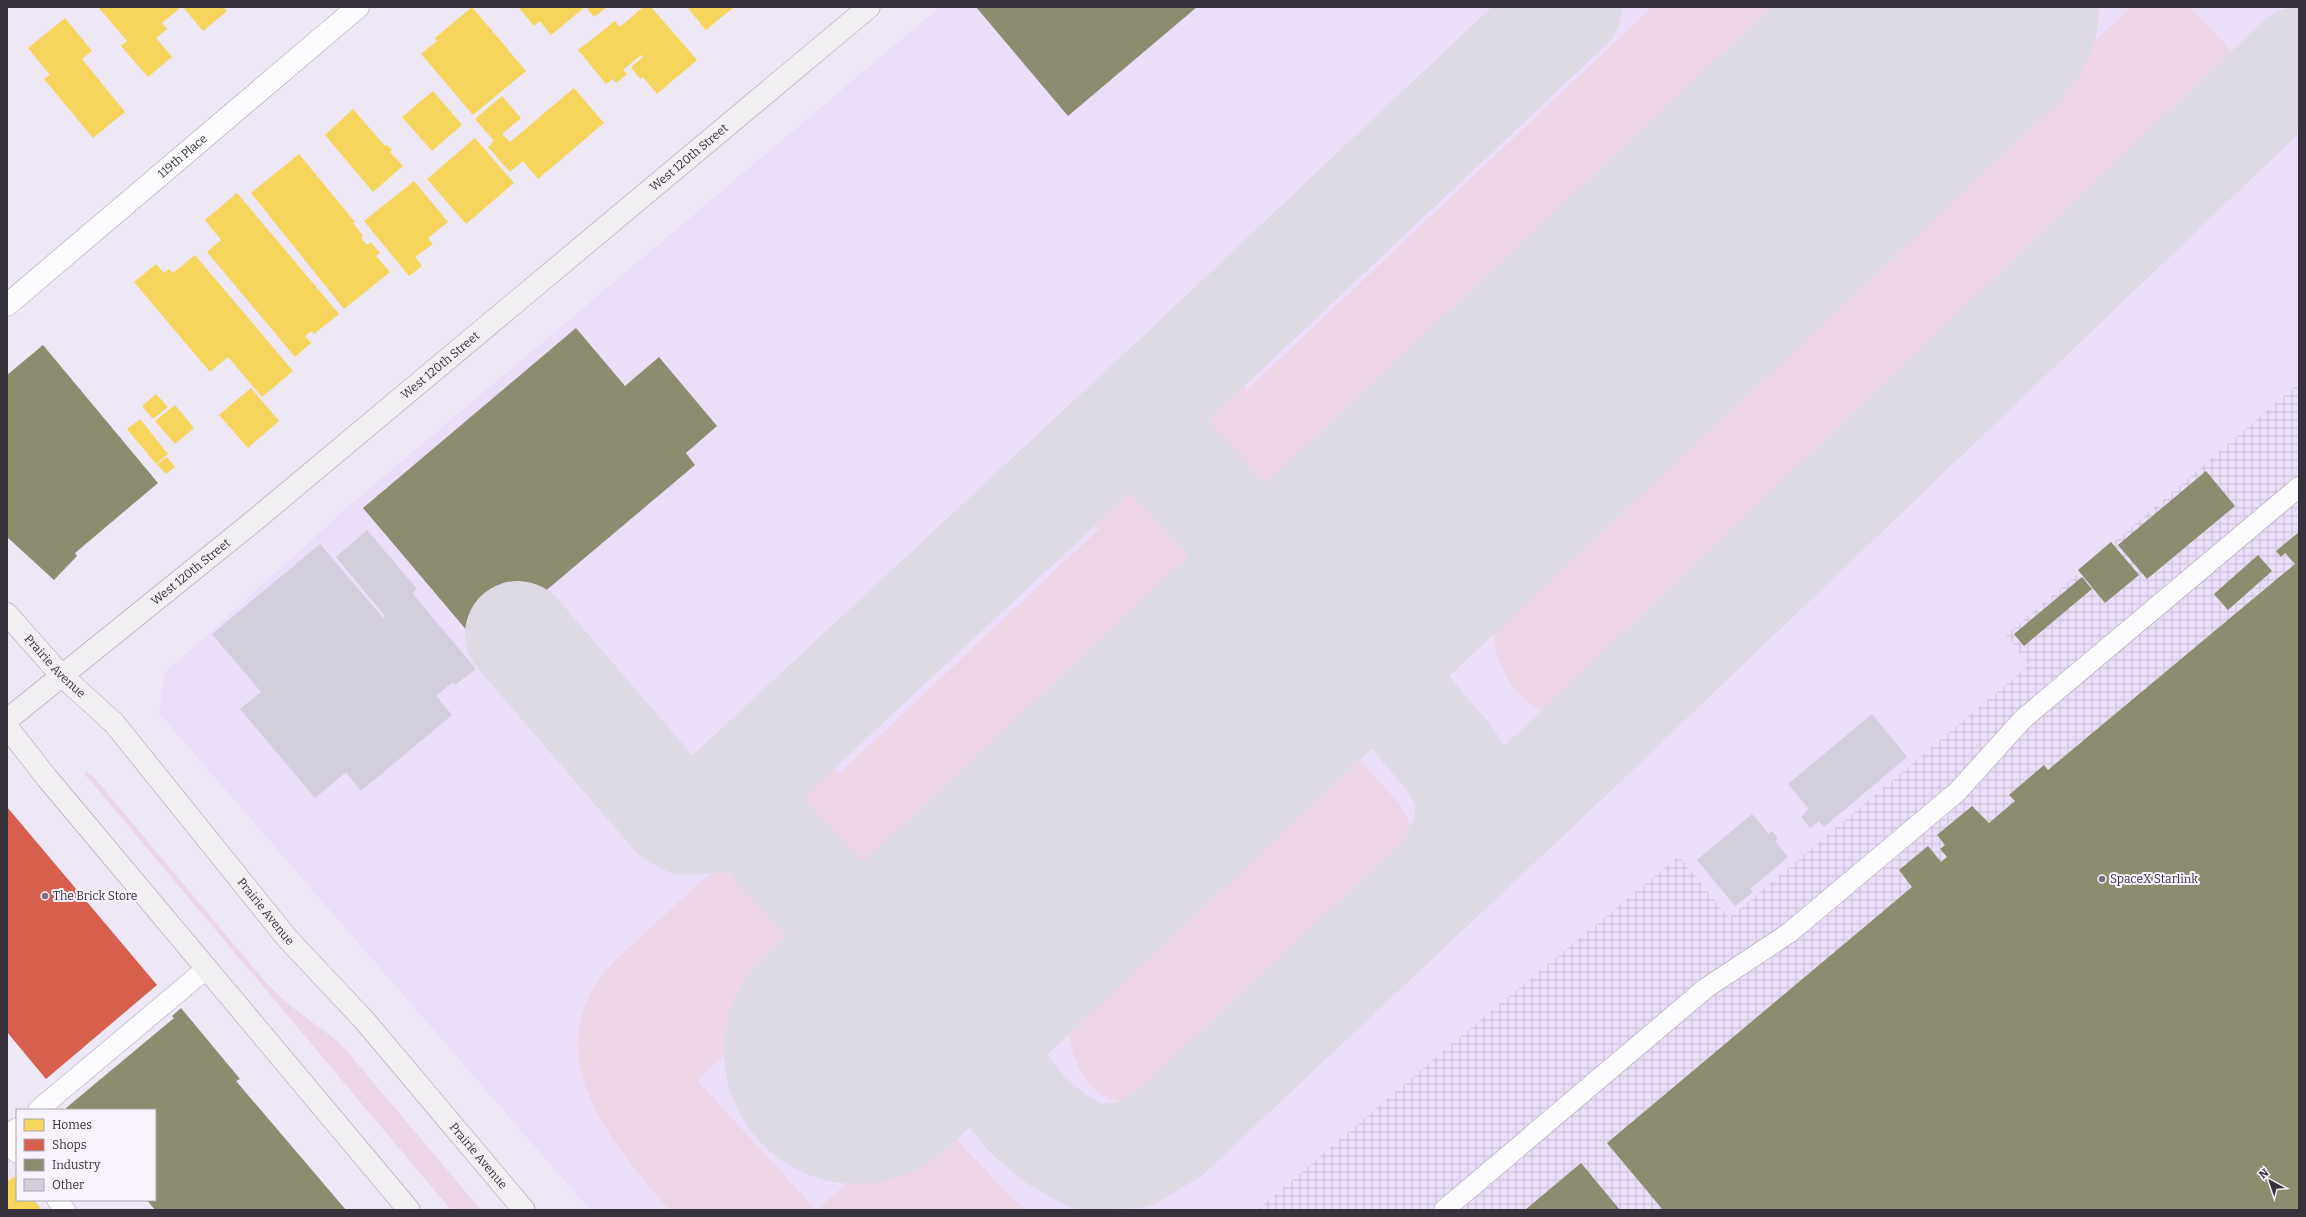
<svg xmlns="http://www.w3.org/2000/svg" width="2306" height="1217" viewBox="0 0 2306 1217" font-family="Bitter,serif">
  <defs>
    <pattern id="industrial-grid" width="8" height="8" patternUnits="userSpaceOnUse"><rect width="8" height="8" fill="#eadef8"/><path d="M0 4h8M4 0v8" fill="none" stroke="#c9bfd6"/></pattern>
  </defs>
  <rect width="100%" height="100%" fill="#eee7f6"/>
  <path fill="#eadef8" d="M940,7H2299V383L2007,635L2029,665L1729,918L1679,856L1456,1040L1256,1210H590L159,713L165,673L349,506Z"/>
  <path fill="url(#industrial-grid)" d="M2299,383V1210H1257L1456,1040L1679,856L1729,918L2029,665L2006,635Z"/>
  <path fill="#ecd6e6" d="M1652,7H1802L1301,480L1318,500C1310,506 1301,512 1290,511C1268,509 1254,493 1240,478C1232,469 1220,459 1213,448C1198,423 1217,394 1238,380L1247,390Z
    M2131,7H2190C2201,19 2236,50 2235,65C2235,73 2229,78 2225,84L1564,707C1533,729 1495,668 1494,640C1494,621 1507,602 1516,587Z
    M1125,491H1138L1160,500L1209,553C1216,573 1213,590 1199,606L1185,591L895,862L911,881L899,893L890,895L867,892L853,885L808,837L799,815V803L803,789L827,764L839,774L1099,529L1088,518L1112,496Z
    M1331,746L1351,751L1399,803L1410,824L1411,837L1403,857L1152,1096C1142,1100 1132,1103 1122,1102C1078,1096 1063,1037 1070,1001C1074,979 1085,964 1098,948L1116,968L1316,776L1302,760C1311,751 1318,748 1331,746Z
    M86,772L93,776L268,985L292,1007L340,1043L481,1210H451L88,778L84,774Z
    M728,868L747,869L757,874C776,895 825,935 813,966C810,975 803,982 797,988L697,1080L816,1210H669C615,1145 539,1063 601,977C611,963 625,952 637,940C658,921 679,902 699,883L708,876Z
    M928,1109L1008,1194L1026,1210H817Z"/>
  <path fill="#f6d55c" d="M98,7H176L179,9L162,23L167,29L156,38L172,57L148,77L121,46L127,41Z
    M183,7H223L227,11L203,31Z
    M472,7L526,71L473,115L421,54L437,41L435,38Z
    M518,7H585L551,35L540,21L534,26Z
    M586,7H607L594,17Z
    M643,7H651L697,60L657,94L643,77L640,79L631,67L643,57L641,55L623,70L627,74L616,83L613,79L606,84L578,50L615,21L620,27Z
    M687,7H734L706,30Z
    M65,18L92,51L82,59L125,112L93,138L44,79L50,75L28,48Z
    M574,88L604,123L538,179L523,161L510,172L488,147L494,141L475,119L502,96L521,118L502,134L510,142Z
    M433,91L462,125L432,151L402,117Z
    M353,109L385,146L387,145L392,150L390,152L403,166L373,192L325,135Z
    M475,138L514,183L466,224L427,179Z
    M299,154L355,222L353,223L363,236L361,238L367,245L371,242L380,253L376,256L390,272L344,309L251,193Z
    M414,181L448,222L428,238L433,244L415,257L422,266L409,276L364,221Z
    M237,193L339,314L314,334L312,331L305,336L311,343L295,357L207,252L221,240L205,220Z
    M195,255L293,371L262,397L228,357L210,372L134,282L156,264L164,273L169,269L173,273Z
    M251,388L279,421L248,448L219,415Z
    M156,394L168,407L153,419L142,406Z
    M175,405L194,428L175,444L155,421Z
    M140,419L168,454L156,464L127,429Z
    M167,457L175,467L166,474L157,464Z
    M14,1176L17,1180V1200H34L42,1210H7V1182Z"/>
  <path fill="#d6604d" d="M7,807L157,985L46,1079L7,1032Z"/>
  <path fill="#8c8c6e" d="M976,7H1197L1068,116Z
    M576,328L625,386L659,357L717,426L686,453L695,465L480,646L363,508Z
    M43,345L158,483L75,553L77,556L54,580L7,537V375Z
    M2206,471L2235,506L2147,579L2118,545Z
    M2299,532V1210H1663L1607,1143L1912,887L1899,870L1928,846L1941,862L1947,857L1940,849L1945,845L1937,835L1972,806L1989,823L2015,801L2009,795L2044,765L2048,770L2295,564L2285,553L2281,557L2276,551Z
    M2111,542L2139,575L2105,603L2078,570Z
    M2258,555L2272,571L2228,610L2214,594Z
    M2082,577L2092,589L2024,646L2014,634Z
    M181,1008L240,1079L236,1081L346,1210H155L147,1200H155V1110H68L66,1108L174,1018L172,1016Z
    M1581,1163L1620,1210H1525Z"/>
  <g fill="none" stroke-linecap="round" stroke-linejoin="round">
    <path stroke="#dedae3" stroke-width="106" d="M1179,375C1158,401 1145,416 1161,449L1258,552L1284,568L1323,574L1363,562L1404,536C1387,573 1373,610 1380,653C1381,659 1385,666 1388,672C1393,686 1399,698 1408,709C1434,745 1477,773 1467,823C1464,840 1455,856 1448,871
      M518,634L674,815L687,822L728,819L746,820
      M779,748C753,778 743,790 761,829L848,926C919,984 956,942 1018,900L990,945L978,981L976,1025L990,1068L1025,1112L1038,1124L1056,1139L1088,1157L1134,1155L1170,1133L1576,751L2299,60
      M674,815L698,816L716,806L1179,375L1569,7"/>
    <path stroke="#dedae3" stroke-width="266" d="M857,1051L1966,7"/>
  </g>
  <path fill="#d2cedb" d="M367,530L417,589L412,593L476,669L455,685L453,682L436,696L452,715L361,791L346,772L315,798L240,709L261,692L212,634L320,544L383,618L385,616L336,557Z
    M1872,714L1907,757L1824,827L1819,821L1810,828L1801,817L1809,809L1788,784Z
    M1752,814L1769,834L1772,831L1778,839L1775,841L1788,857L1750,889L1753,892L1735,906L1697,860Z"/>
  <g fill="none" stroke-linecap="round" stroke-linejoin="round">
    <defs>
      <path id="service" d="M38,1110L206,969
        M7,1136L17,1128
        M7,1142L17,1153
        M57,1200L65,1210
        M1444,1210L1706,988L1789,933L1957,792L2023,719L2299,487"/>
      <g id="minor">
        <path id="s1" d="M7,305L358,7"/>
      </g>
      <g id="secondary">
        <path id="s2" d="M7,614L61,675L114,723L287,938L364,1020L524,1210"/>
        <path id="s3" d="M7,720L255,520L869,7"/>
        <path d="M7,727L47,778L409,1210"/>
      </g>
    </defs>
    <use href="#service" stroke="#a49fab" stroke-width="21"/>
    <use href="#minor" stroke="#a49fab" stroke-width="23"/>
    <use href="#secondary" stroke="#a49fab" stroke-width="23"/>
    <use href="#service" stroke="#fcfbfe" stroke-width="20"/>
    <use href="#minor" stroke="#fcfbfe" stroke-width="22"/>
    <use href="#secondary" stroke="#f2eff3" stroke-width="22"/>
  </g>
  <g fill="#76717c" stroke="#f7f2fd" stroke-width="1.5">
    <circle cx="2102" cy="879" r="4"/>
    <circle cx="45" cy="896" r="4"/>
  </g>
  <g text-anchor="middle" stroke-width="4" stroke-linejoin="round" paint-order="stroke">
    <g font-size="12" fill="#36313b" stroke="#f7f2fd">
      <text dy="4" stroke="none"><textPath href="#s1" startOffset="230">119th Place</textPath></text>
      <text dy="4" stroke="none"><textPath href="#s3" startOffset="884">West 120th Street</textPath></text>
      <text dy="4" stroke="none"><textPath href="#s3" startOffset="560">West 120th Street</textPath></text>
      <text dy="4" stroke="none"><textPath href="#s3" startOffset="236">West 120th Street</textPath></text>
      <text dy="4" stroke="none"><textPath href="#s2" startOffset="71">Prairie Avenue</textPath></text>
      <text dy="4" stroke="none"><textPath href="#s2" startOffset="395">Prairie Avenue</textPath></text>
      <text dy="4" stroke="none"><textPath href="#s2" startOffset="719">Prairie Avenue</textPath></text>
    </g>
    <g font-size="12" fill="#36313b" stroke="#f7f2fd" text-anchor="start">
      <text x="2110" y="883">SpaceX Starlink</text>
      <text x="53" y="900">The Brick Store</text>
    </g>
  </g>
  <rect width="2306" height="1217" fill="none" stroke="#36313b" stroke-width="16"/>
  <rect x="16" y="1109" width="140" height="92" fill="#f7f2fd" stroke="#aaa5af"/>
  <rect x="24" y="1119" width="20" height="12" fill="#f6d55c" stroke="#aaa5af"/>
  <text x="52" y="1129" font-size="12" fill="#36313b">Homes</text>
  <rect x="24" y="1139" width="20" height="12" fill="#d6604d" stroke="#aaa5af"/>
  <text x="52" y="1149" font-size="12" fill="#36313b">Shops</text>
  <rect x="24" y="1159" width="20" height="12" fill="#8c8c6e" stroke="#aaa5af"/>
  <text x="52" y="1169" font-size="12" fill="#36313b">Industry</text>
  <rect x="24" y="1179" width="20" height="12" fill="#d2cedb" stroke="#aaa5af"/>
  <text x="52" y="1189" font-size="12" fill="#36313b">Other</text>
  <g transform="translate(2270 1181) rotate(320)" stroke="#f7f2fd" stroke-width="3" paint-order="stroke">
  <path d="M0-3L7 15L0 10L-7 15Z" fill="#36313b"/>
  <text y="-6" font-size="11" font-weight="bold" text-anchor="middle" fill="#36313b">N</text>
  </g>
</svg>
